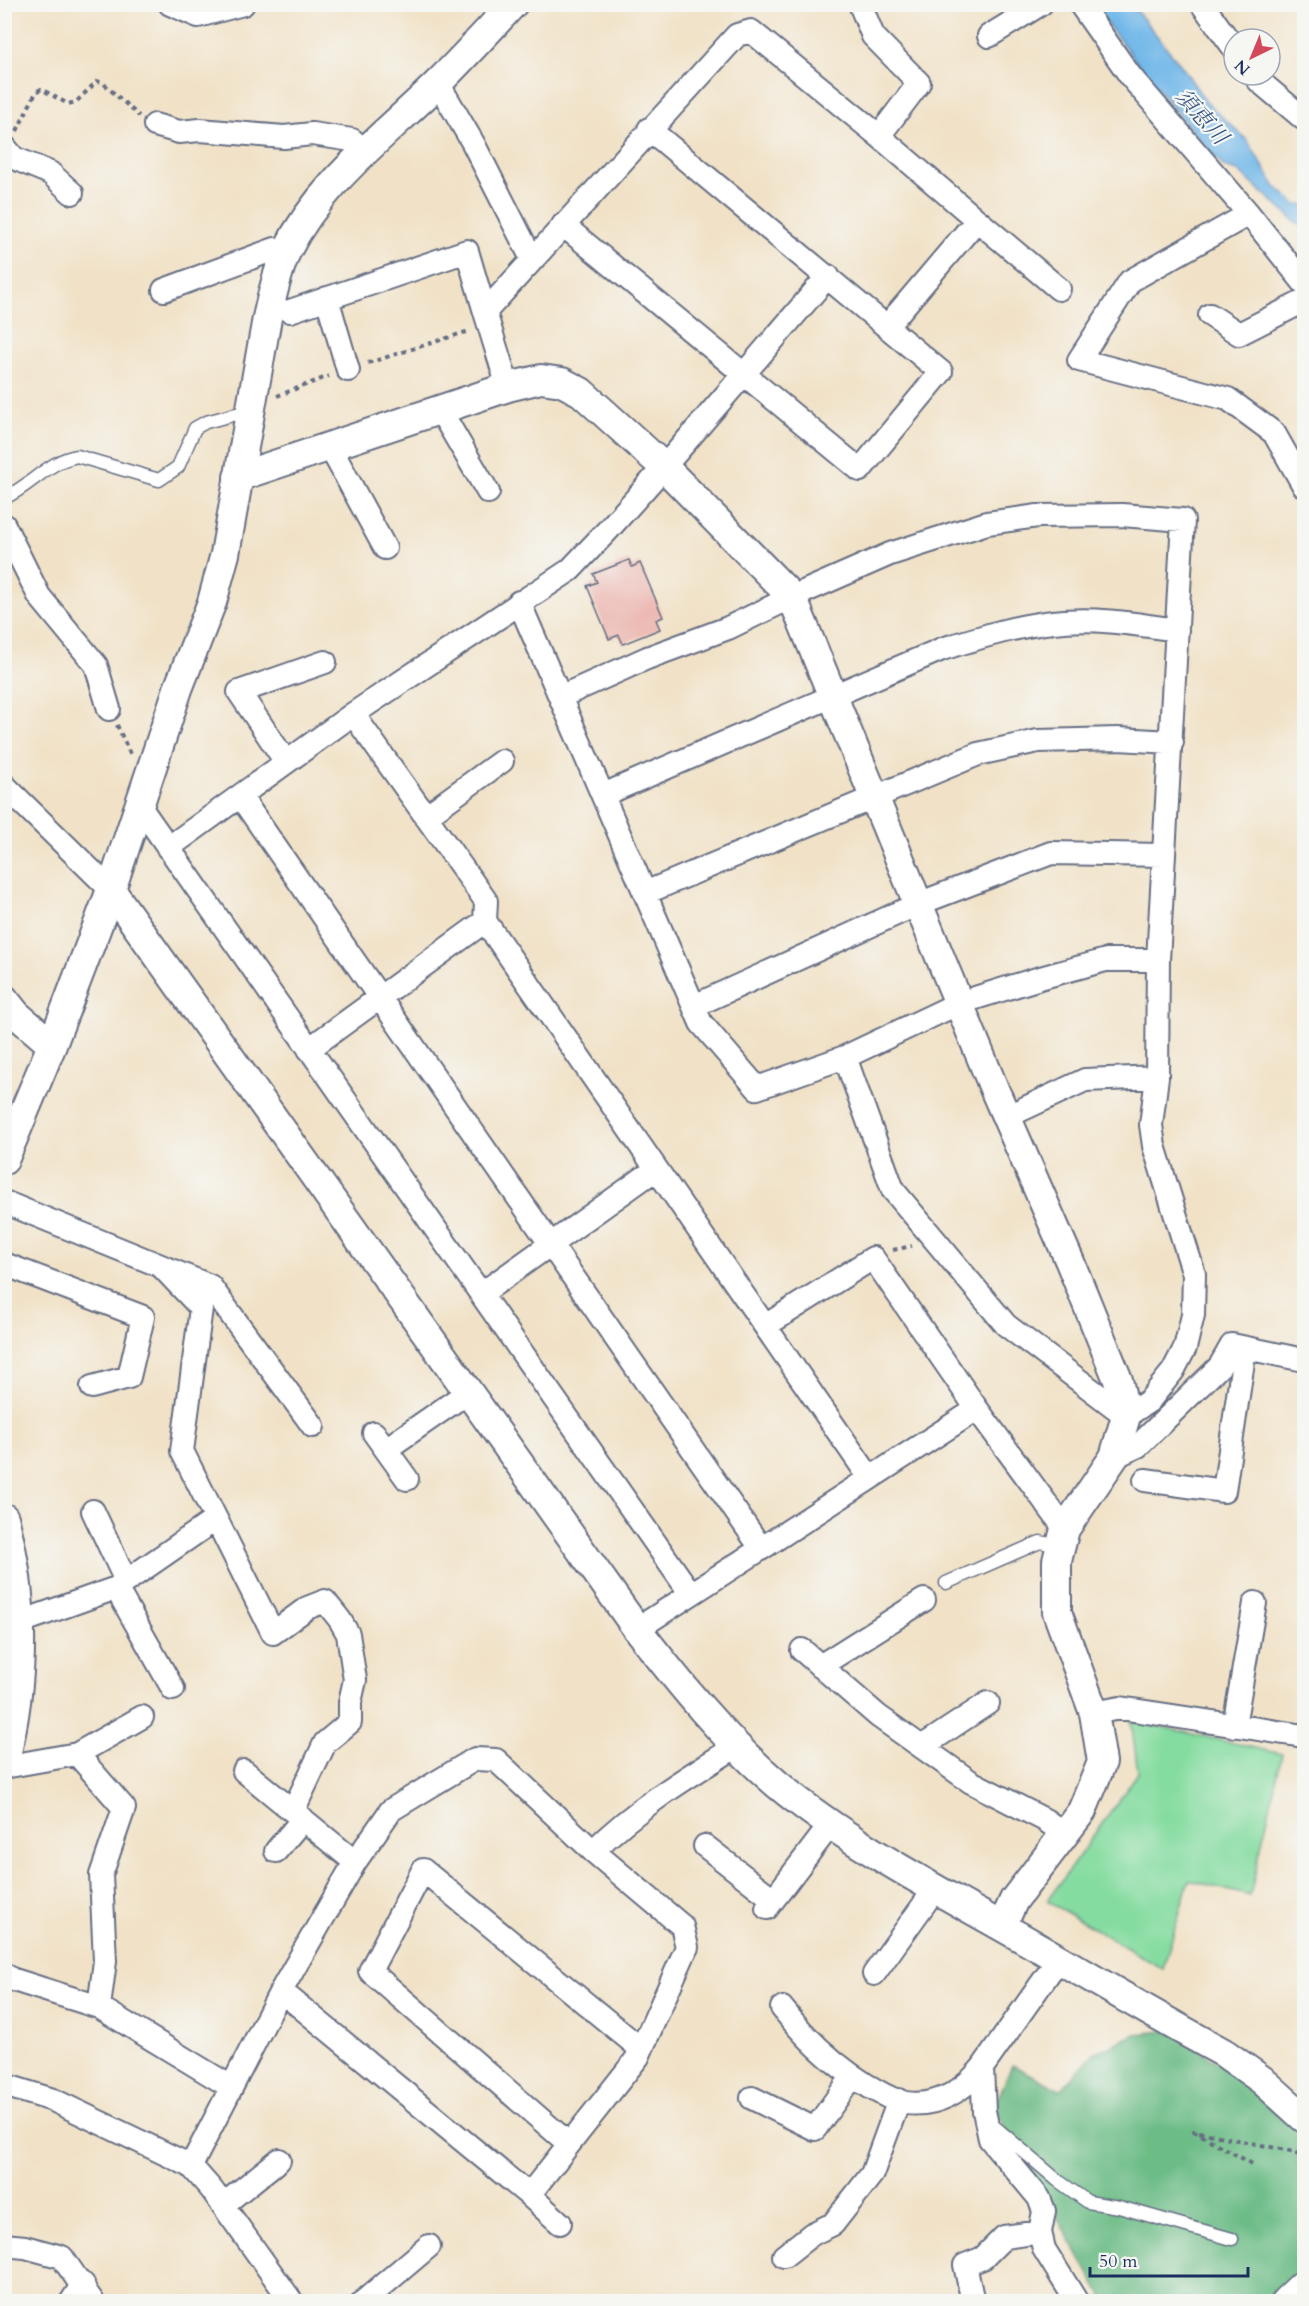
<svg xmlns="http://www.w3.org/2000/svg" width="1309" height="2306" viewBox="0 0 1309 2306" font-family="Cardo,'Noto Serif JP',serif">
  <rect width="100%" height="100%" fill="#f6f6f2"/>
  <filter id="ink" filterUnits="userSpaceOnUse"><feTurbulence type="fractalNoise" baseFrequency=".0167" numOctaves="2"/><feDisplacementMap in="SourceGraphic" scale="12" xChannelSelector="R" yChannelSelector="G"/><feConvolveMatrix kernelMatrix="1 2 1 2 8 2 1 2 1" color-interpolation-filters="sRGB"/></filter>
  <filter id="wash" filterUnits="userSpaceOnUse"><feTurbulence type="fractalNoise" baseFrequency=".008" numOctaves="4" result="noise"/><feDisplacementMap in="SourceGraphic" scale="24" xChannelSelector="R" yChannelSelector="G"/><feGaussianBlur stdDeviation="1.35" result="paint"/><feColorMatrix in="noise" values="0 0 0 0 0 0 0 0 0 0 0 0 0 0 0 0 0 1.4 0 .05"/><feComposite in="paint" operator="in"/></filter>
  <g filter="url(#wash)">
    <rect width="100%" height="100%" fill="#f1e2c7"/>
    <path fill="#85dca0" stroke="#50867f" stroke-width="1.5" d="M1131,1720L1282,1754L1250,1896L1189,1880L1163,1969L1047,1901L1138,1773Z"/>
    <path fill="#6cbc86" stroke="#447672" stroke-width="1.5" d="M1164,2031L1183,2037L1281,2111L1304,2136V2301H1105L994,2108L1012,2065L1061,2090L1094,2053L1136,2034Z"/>
    <path fill="#72b8e9" stroke="#4674a4" stroke-width="1.5" d="M1092,5H1132L1183,68L1206,102L1247,140L1275,186L1297,205L1304,204V229L1238,171L1224,167L1181,118Z"/>
    <g id="blocks">
      <path fill="#ebafa8" d="M629,560L632,567L640,563L663,617L656,620L660,629L623,644L619,635L609,639L587,586L597,582L593,574Z"/>
    </g>
  </g>
  <g filter="url(#ink)">
    <use href="#blocks" fill-opacity="0" stroke="#666e83" stroke-width="1.5"/>
    <g fill="none" stroke-linecap="round" stroke-linejoin="round">
      <defs>
        <path id="service" d="M4,498C31,486 48,461 77,456L159,480L178,467L195,428L206,422L236,414L248,416
          M946,1583L1040,1542L1061,1546
          M988,2121L1057,2180L1088,2202L1119,2207L1232,2239"/>
        <path id="minor" d="M170,4L198,16L243,4
          M860,4L873,36L919,83L879,136
          M1080,4L1131,77L1249,214L1304,283
          M1202,4L1234,48
          M989,36L1041,4
          M1254,75L1259,81L1304,119
          M438,83L473,143L532,259
          M155,125L179,132L200,130L284,137L312,134L352,140L365,151
          M4,146L14,158L50,173L72,193
          M1249,214L1130,281L1079,360L1228,399L1274,433L1304,486
          M977,220L1059,289
          M563,225L860,470L941,372L649,129
          M164,290L275,249L286,253
          M327,298L348,370
          M290,311L467,251L485,312
          M1210,315L1239,334L1304,301
          M508,387L485,312L737,35L751,31L879,136L977,220L888,325
          M440,410L488,492
          M330,447L385,548
          M4,525L39,596L96,665L109,709
          M519,602L701,1023L757,1088L845,1057L959,1003L1040,978L1106,960H1158
          M560,697L647,658L728,628L792,597L890,554L987,523L1038,516L1122,515L1183,520L1158,960L1157,1077L1151,1125L1154,1146L1194,1274L1193,1315L1185,1348L1173,1371L1149,1401L1126,1416L1006,1325L893,1190L845,1057
          M353,714L486,901L485,921L870,1478
          M286,762L239,692L325,662
          M4,785L111,890
          M603,795L942,649C978,638 1015,626 1053,622C1095,617 1136,624 1177,630
          M240,796L761,1548
          M138,804L691,1594
          M426,816L502,761
          M168,848L353,714L570,570L607,531L664,467L828,276
          M645,893L978,754L1038,741L1118,739L1172,742
          M694,1006L918,904L1051,853L1164,855
          M309,1049L485,921
          M1006,1117L1085,1080L1157,1077
          M4,1202L210,1286L313,1426
          M4,1264L143,1317L129,1377L92,1387
          M162,1267L201,1308L182,1451L273,1633L307,1608L325,1601L340,1620L348,1634L355,1680L350,1702V1722L325,1743L293,1811
          M481,1294L656,1169
          M765,1326L873,1258L977,1409L1065,1529
          M374,1433L407,1479
          M386,1449L468,1392
          M1114,1457L1138,1446L1220,1366L1232,1345L1304,1360
          M1145,1480L1224,1491L1245,1348
          M93,1511L126,1581
          M116,1588L216,1519
          M21,1622L116,1588L173,1689
          M637,1629L977,1409
          M802,1650L878,1716L971,1782L1045,1820L1065,1834
          M820,1666L924,1600
          M1094,1713L1120,1708L1304,1736
          M1234,1726L1255,1603
          M923,1746L988,1703
          M77,1754L142,1717
          M4,1767L77,1754L124,1808L101,1875L105,1961L99,2007
          M244,1771L355,1862
          M705,1846L773,1899
          M276,1851L303,1819
          M767,1908L831,1824
          M1058,1960L982,2068L984,2111L990,2139L1039,2198L1044,2211L1040,2232L1044,2249L1077,2302
          M4,1974L11,1979L99,2007L231,2087
          M874,1974L935,1889
          M281,1991L529,2195L638,2057L687,1947L682,1926L593,1851
          M782,2008C807,2040 834,2065 868,2086C879,2092 892,2101 906,2103C937,2107 963,2091 982,2068
          M4,2085L53,2100L191,2166L212,2190L292,2302
          M752,2098L815,2129L853,2076
          M569,2144L370,1971L423,1870L641,2049
          M191,2166L281,1991L355,1862L391,1810L475,1759L496,1760L593,1851C635,1809 687,1777 737,1746
          M529,2195L560,2223
          M223,2205L279,2160
          M4,2245L25,2247L62,2257L93,2302
          M784,2256L812,2234L833,2224L872,2174L899,2100
          M71,2302L83,2284
          M363,2302L429,2246
          M973,2302L965,2265L983,2258L1004,2237L1040,2232"/>
        <path id="tertiary" d="M238,477L508,387L541,379L562,382L581,392L664,467L792,597L995,1091L1070,1262L1118,1380L1126,1416L1114,1457L1065,1529L1057,1561V1612L1094,1713L1102,1762L1082,1811L1014,1900L1002,1926
          M111,890L637,1629C680,1684 724,1739 777,1784C844,1840 923,1882 999,1925C1074,1967 1148,2012 1224,2053L1262,2080L1304,2118
          M4,999L16,1014L52,1045
          M4,1160L52,1045L111,890L178,689L212,602L225,554L267,318C272,296 277,272 286,252C321,182 383,137 437,84C463,58 488,31 513,4
          M4,1518C26,1600 25,1682 4,1764"/>
        <path id="primary" d="M1288,2302L1304,2287"/>
      </defs>
      <use href="#service" stroke="#666e83" stroke-width="15"/>
      <use href="#minor" stroke="#666e83" stroke-width="26"/>
      <use href="#tertiary" stroke="#666e83" stroke-width="32"/>
      <use href="#primary" stroke="#666e83" stroke-width="36"/>
      <path stroke="#666e83" stroke-width="4" stroke-dasharray="4.5 4.5" stroke-linecap="butt" d="M17,131L36,92L41,89L68,104L76,102L97,81L103,83L139,116
        M368,363L469,331
        M277,396L329,376
        M117,725L130,754
        M893,1250L912,1246
        M1252,2164L1194,2131L1295,2152L1304,2158"/>
      <use href="#service" stroke="#fff" stroke-width="12"/>
      <use href="#minor" stroke="#fff" stroke-width="22"/>
      <use href="#tertiary" stroke="#fff" stroke-width="28"/>
      <use href="#primary" stroke="#fff" stroke-width="33"/>
    </g>
  </g>
  <g text-anchor="middle" stroke-width="4.5" stroke-linejoin="round" paint-order="stroke">
    <g font-size="22" font-style="italic" fill="#355888" stroke="#f6f6f2">
      <text transform="translate(1202 116) rotate(48)" y="8">須恵川</text>
    </g>
  </g>
  <rect width="1309" height="2306" fill="none" stroke="#f6f6f2" stroke-width="24"/>
  <g transform="translate(1252 57) rotate(223)"><circle r="28" fill="#f6f6f2" stroke="#9ea6b7" stroke-width="1.5"/>
  <path d="M0-4.5L10 22L0 15L-10 22Z" fill="#d1495b"/>
  <text y="-9" font-size="16" font-weight="bold" text-anchor="middle" fill="#1b2f5e">N</text>
  </g>
  <path d="M1090 2267v9h158v-9" fill="none" stroke="#1b2f5e" stroke-width="3"/>
  <text x="1099" y="2267" font-size="18" fill="#1b2f5e" stroke="#f6f6f2" stroke-width="4.5" paint-order="stroke">50 m</text>
</svg>
